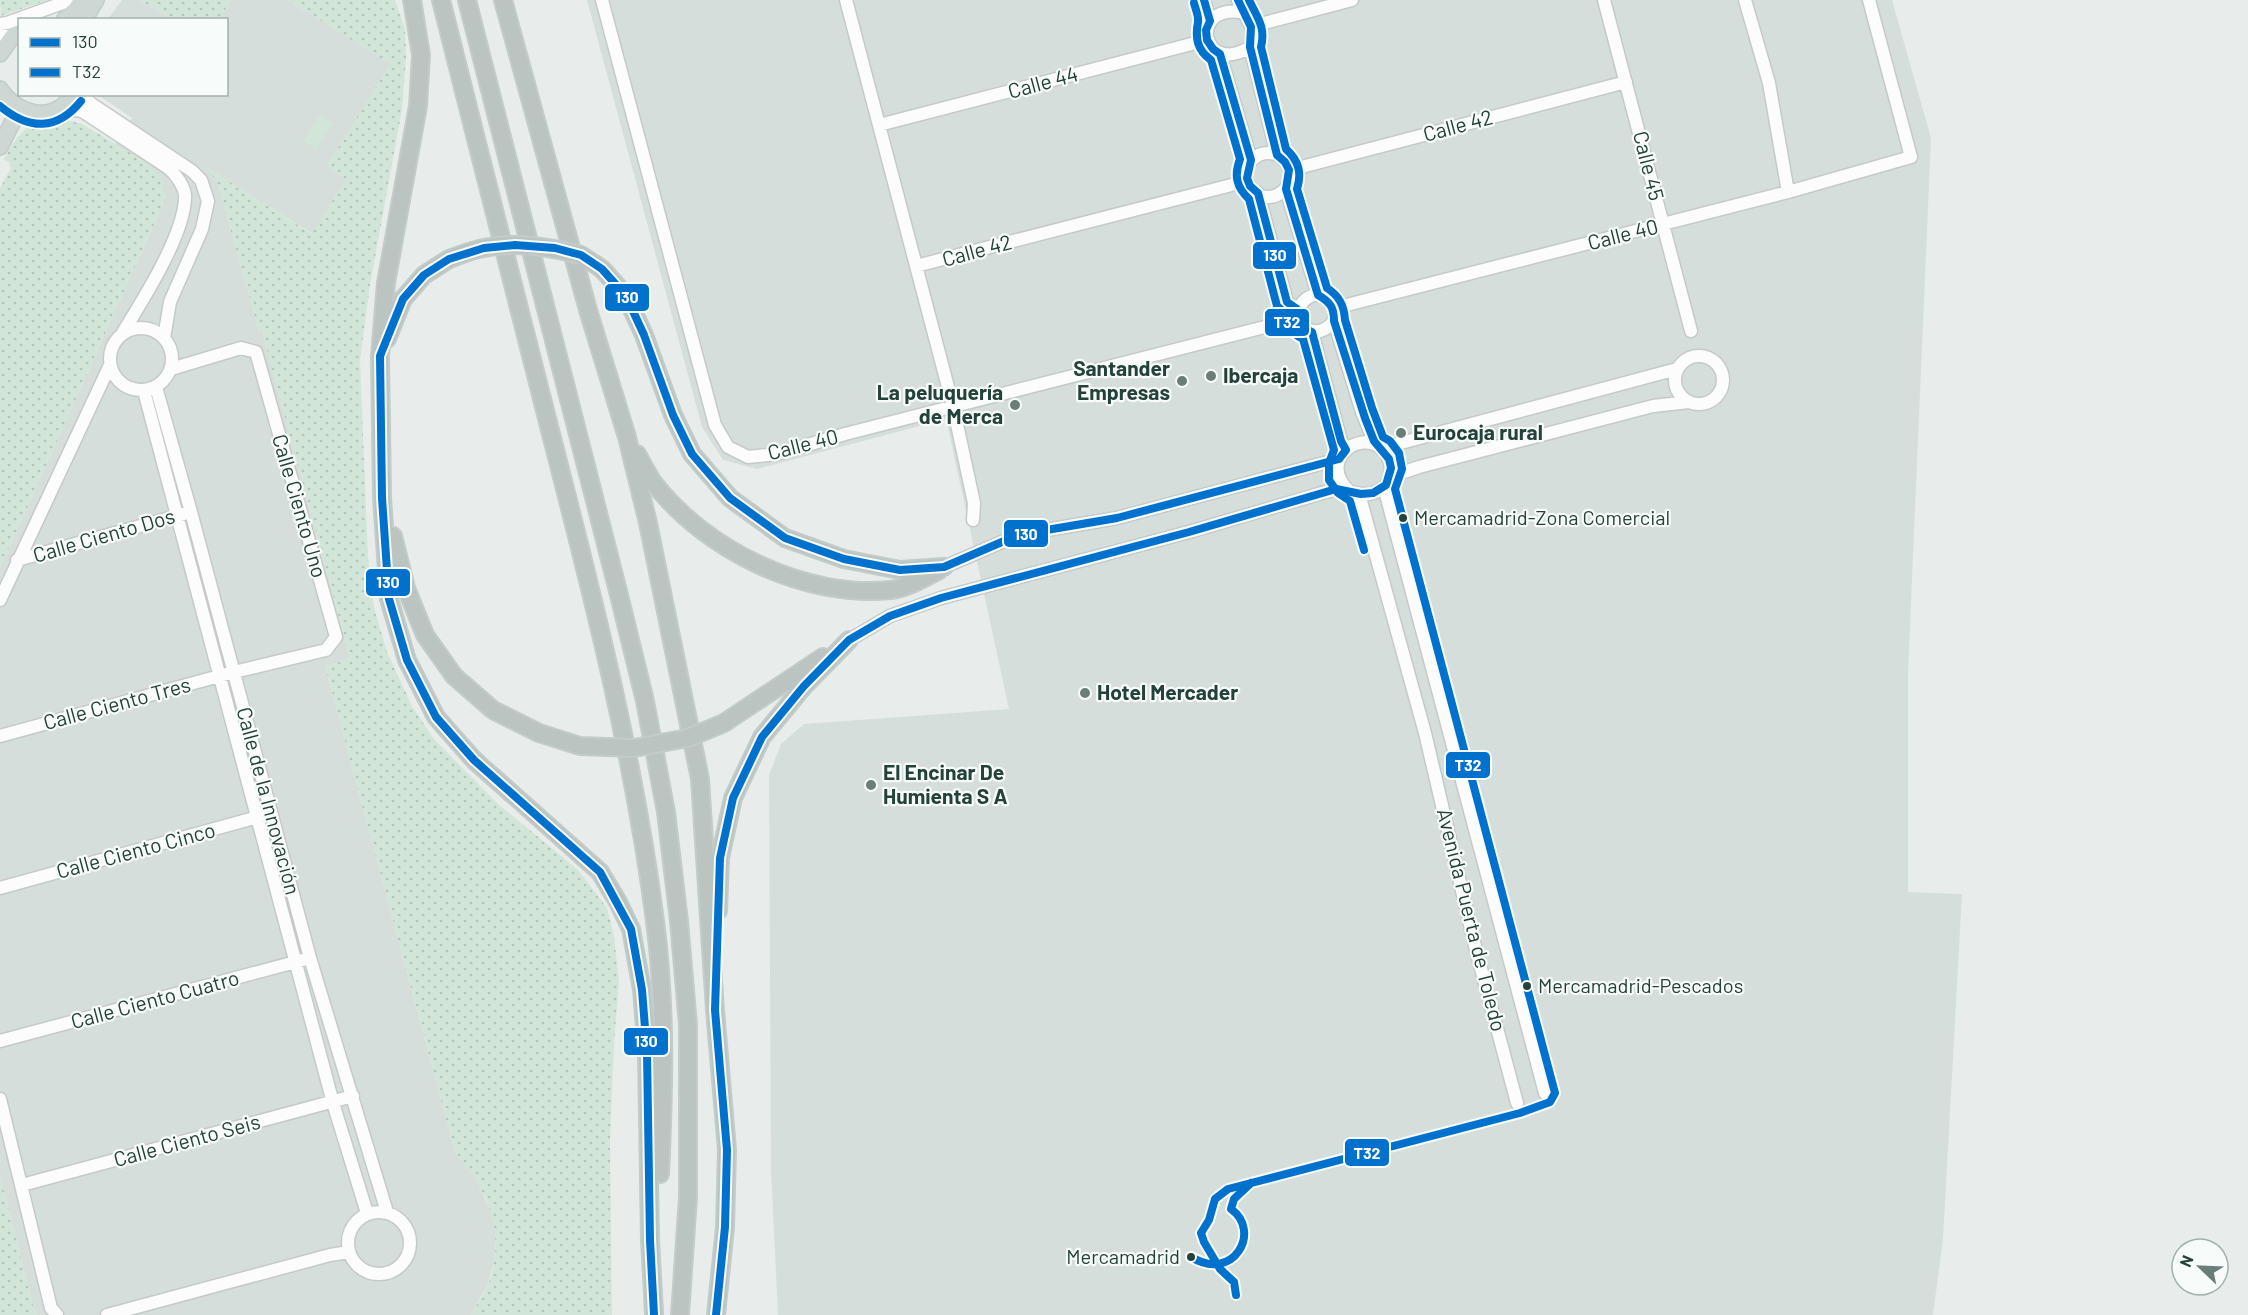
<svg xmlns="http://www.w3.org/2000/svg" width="2248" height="1315" viewBox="0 0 2248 1315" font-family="Barlow,sans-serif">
  <defs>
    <pattern id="park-dots" width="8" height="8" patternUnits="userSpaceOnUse" patternTransform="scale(1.5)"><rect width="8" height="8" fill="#d1e6d8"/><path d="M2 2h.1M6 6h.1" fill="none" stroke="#b3c6ba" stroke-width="1.8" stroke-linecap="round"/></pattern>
  </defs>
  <rect width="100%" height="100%" fill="#e8edeb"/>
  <path fill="#d6dedb" d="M122,0H140L171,19H108Z
    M231,0H288L391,64L327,166L346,179L313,234L208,169L217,180L259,331L262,330L350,659L325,666L455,1152L474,1175L494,1219L496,1238L494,1261L488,1284L471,1315H37L34,1310L0,1176V568L166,197L154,171L149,164L115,145L132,118L98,95L226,94V20L219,19Z
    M587,0H1892L1931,138L1908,673V892L1962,894L1943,1239L1933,1315H778L771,1169L769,775L781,744L804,724L1009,709L946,419L757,469L723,460L702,427Z"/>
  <path fill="url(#park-dots)" d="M0,0H47L1,16Z
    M140,0H231L219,19H171Z
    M288,0H395L405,28L406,58L402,109L370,285L360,360L368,558L374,608L387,652L412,706L433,738L497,803L578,870L607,908L614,936L619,982L614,1043L610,1143L612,1315H471C477,1304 485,1293 489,1282C506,1230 488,1192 455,1152L325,666L350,659L262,331H259L217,181L206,167L312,234L346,179L327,166L390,64Z
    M53,116L82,124L149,164L161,178L166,197L0,568V188L11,168L10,163L4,160C16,134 27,124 53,116Z
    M0,1176L34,1310L37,1315H0Z"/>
  <path fill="#d1e6d8" d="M320,115L333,123L316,149L303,141Z"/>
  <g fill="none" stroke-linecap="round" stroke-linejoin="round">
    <defs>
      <path id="minor" d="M602,0L715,425L728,447L748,457L777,454L845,434L1296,319
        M846,0L953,406L974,503L973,520
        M1204,0L1210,21
        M1238,0C1244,21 1258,22 1250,47L1277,155
        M1604,0L1691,331
        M1745,0L1769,83L1788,192
        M1241,12C1187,5 1203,77 1250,47
        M0,24L7,23L71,0
        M1253,26L1352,0
        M0,35L12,37
        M1220,54L1251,160
        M83,94L90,103L192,171L201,180L208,201L202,229L170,302L164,338
        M60,108L82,111L167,167C175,173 186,188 185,198C184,236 142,301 122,334
        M879,125L1207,40
        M1246 175a22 22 0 1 1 44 0a22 22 0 1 1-44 0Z
        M1290,170L1626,82
        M1286,189L1318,295
        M1258,193L1287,302L1297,309
        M916,266L1247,181
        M1335,308L1788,192L1911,157L1869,0
        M1334,321C1322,336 1308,334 1296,319C1298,296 1323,284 1334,307C1335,311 1334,317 1334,321L1362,412L1375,444
        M110 359a31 31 0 1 1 62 0a31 31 0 1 1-62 0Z
        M1312,332L1341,441L1346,450
        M1675 380a24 24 0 1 1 48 0a24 24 0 1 1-48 0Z
        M156,387L191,512L310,958L387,1212
        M144,391L333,1103L367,1213
        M1382,448L1677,369
        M1390,477L1419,467L1653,406L1689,402
        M1384,487L1545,1093
        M1359,494L1425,733L1475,946L1517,1103
        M17,560L184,514
        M944,567L1011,538L1029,533L1117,518L1339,459
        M0,600L110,365
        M849,640L890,616L941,598L1189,532L1336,489C1348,490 1361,497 1373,493C1406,483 1389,433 1356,444C1349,446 1342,453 1339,460C1335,471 1340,482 1348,490
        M0,736L234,672L326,650L336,637L256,352L241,348L171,369
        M0,888L265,815
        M0,1041L303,960
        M0,1099L51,1308L57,1315
        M22,1185L353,1096
        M348 1243a31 31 0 1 1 62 0a31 31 0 1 1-62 0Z
        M107,1315L330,1255L349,1252"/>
      <path id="major" d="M64,20L76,9L82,0
        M84,20L96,0
        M0,54L12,37L20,33
        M0,89C17,115 54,125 73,94
        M0,147L19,109"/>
      <path id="highway" d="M412,0L421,55L418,106L386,283L380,356L382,498L389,599L407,660L436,717L474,760L600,872L618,902L631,929L642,990L647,1053L650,1240L654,1313
        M441,0C478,146 514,292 552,438C593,597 634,757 655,921C666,1004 664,1090 660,1174
        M467,0L619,595L645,701L666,812L679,921L688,1025V1197L680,1315
        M503,0L588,310L627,437L648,523L700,779L715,1010L727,1150L725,1227L716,1315
        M581,255L602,269L626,296L644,335L673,415L692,454L730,498L785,538L844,559L900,570L944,567
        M387,339L403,299L424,275L449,259
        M637,454C642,463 647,473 653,482C705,550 805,599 891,590C908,588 923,578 938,571
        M393,536L406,588L425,635L454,676L493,710L539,733
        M724,723L823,657
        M718,911L720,858L733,798L762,737L804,686L849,640"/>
    </defs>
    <use href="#minor" stroke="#c5cac8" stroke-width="15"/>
    <use href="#major" stroke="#c3ccc9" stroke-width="18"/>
    <use href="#highway" stroke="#c3ccc9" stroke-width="20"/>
    <use href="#minor" stroke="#fcfcfc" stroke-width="12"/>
    <use href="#major" stroke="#cfd7d5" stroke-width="15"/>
    <use href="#highway" stroke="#bcc4c2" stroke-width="16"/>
    <defs>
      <path id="highway-bridge" d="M449,259C460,255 472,250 484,248C516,241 550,247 581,255
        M539,733L580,746L634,748L688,738L724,723"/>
    </defs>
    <use href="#highway-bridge" stroke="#c3ccc9" stroke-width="20" stroke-linecap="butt"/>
    <use href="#highway-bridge" stroke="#bcc4c2" stroke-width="16"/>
    <defs>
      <path id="bus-1" d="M654,1315L650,1240L647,1053L642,990L631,929L600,872L474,760L436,717L407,660L389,599L382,498L380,356L403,299L424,275L449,259L484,248L515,245L555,248L581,255L602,269L626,296L644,335L673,415L692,454L730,498L785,538L844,559L900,570L944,567L1011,538L1029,533L1117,518L1339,459L1346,450L1341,441L1312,332L1302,327L1296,319L1297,309L1287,302L1258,193L1250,186L1247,178L1251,160L1220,54L1213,49L1207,40L1206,30L1210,21L1204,0
        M716,1315L725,1227L727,1150L715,1010L720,858L733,798L762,737L804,686L849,640L890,616L941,598L1189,532L1336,489L1361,494L1373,493L1386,485L1391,468L1389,459L1374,441L1365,418L1334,321C1334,307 1330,302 1318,295L1286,189L1289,170L1285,162L1277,155L1250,47L1251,27L1238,0"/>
      <path id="bus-2" d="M1194,3C1195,8 1199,16 1198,22C1195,38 1197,50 1211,60L1240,159C1234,175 1236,187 1249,199L1277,306L1286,314C1285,326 1293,334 1303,339L1334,450L1329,463V480L1338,493L1350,501L1364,550
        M0,106C29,130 57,131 81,101
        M1191,1257C1234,1283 1262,1231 1231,1209L1234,1199L1251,1183
        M1236,1295L1234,1282L1220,1269L1204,1242L1201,1233L1209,1220L1215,1199L1228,1189L1520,1113L1550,1102L1555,1093L1395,489L1402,469L1399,453L1390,441L1383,437L1372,408L1345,320C1344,305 1339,296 1327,288L1297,189C1302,173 1299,161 1286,149L1261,47C1266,27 1257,17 1249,0"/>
    </defs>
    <use href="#bus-1" stroke="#f7fbf9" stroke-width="12"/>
    <use href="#bus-2" stroke="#f7fbf9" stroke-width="12"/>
    <use href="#bus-1" stroke="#0072ce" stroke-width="8"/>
    <use href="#bus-2" stroke="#0072ce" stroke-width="8"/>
  </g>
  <g fill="#697e78" stroke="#f7fbf9" stroke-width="2">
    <circle cx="1211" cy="376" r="6"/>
    <circle cx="1182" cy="381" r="6"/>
    <circle cx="1015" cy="405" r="6"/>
    <circle cx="1401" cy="433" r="6"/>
    <circle cx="1085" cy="693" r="6"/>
    <circle cx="871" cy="785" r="6"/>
  </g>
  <g fill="#24423a" stroke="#f7fbf9" stroke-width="2">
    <circle cx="1403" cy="518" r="5"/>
    <circle cx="1527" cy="986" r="5"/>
    <circle cx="1191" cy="1257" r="5"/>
  </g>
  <g text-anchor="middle" stroke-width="4.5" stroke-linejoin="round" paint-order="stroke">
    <g font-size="20" fill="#24423a" stroke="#f7fbf9" text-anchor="start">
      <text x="1414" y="525">Mercamadrid-Zona Comercial</text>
      <text x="1538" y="993">Mercamadrid-Pescados</text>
      <text x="1180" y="1264" text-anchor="end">Mercamadrid</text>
    </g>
    <g font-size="21" fill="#24423a" stroke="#f7fbf9">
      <text transform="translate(1043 83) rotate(-15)" y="7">Calle 44</text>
      <text transform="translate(1458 126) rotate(-15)" y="7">Calle 42</text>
      <text transform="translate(1648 166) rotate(76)" y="7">Calle 45</text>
      <text transform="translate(1623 235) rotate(-14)" y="7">Calle 40</text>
      <text transform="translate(977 251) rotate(-15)" y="7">Calle 42</text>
      <text transform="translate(803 445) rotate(-14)" y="7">Calle 40</text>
      <text transform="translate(299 506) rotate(74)" y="7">Calle Ciento Uno</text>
      <text transform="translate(104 536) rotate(-16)" y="7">Calle Ciento Dos</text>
      <text transform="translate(117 704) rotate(-15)" y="7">Calle Ciento Tres</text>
      <text transform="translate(268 801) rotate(75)" y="7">Calle de la Innovación</text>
      <text transform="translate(136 851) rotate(-15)" y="7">Calle Ciento Cinco</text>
      <text transform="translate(1471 920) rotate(76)" y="7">Avenida Puerta de Toledo</text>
      <text transform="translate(155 1000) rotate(-15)" y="7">Calle Ciento Cuatro</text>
      <text transform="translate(187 1141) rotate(-15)" y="7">Calle Ciento Seis</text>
    </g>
    <g font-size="21" font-weight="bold" fill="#24423a" stroke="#f7fbf9" text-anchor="start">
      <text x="1170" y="376" text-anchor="end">Santander<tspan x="1170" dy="24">Empresas</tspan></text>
      <text x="1223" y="383">Ibercaja</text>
      <text x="1003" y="400" text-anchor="end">La peluquería<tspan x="1003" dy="24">de Merca</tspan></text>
      <text x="1413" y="440">Eurocaja rural</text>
      <text x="1097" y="700">Hotel Mercader</text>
      <text x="883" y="780">El Encinar De<tspan x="883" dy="24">Humienta S A</tspan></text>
    </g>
  </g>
  <g stroke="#f7fbf9" stroke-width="2">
    <rect x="1252" y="241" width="45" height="29" rx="6" fill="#0072ce"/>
    <rect x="604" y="283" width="46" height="29" rx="6" fill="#0072ce"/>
    <rect x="1264" y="308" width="46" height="29" rx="6" fill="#0072ce"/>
    <rect x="1003" y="519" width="46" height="29" rx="6" fill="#0072ce"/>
    <rect x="365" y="568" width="46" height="29" rx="6" fill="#0072ce"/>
    <rect x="1445" y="751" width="46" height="28" rx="6" fill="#0072ce"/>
    <rect x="623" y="1027" width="46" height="29" rx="6" fill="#0072ce"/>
    <rect x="1344" y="1138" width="46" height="29" rx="6" fill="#0072ce"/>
  </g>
  <g font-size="16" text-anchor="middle" font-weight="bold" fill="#fff">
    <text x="1275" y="261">130</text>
    <text x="627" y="303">130</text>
    <text x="1287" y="328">T32</text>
    <text x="1026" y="540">130</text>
    <text x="388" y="588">130</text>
    <text x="1468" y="771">T32</text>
    <text x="646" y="1047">130</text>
    <text x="1367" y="1159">T32</text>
  </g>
  <rect x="18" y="18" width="210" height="78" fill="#f7fbf9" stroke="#a3b1ad" stroke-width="1.5"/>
  <rect x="30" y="38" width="30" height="9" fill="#0072ce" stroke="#a3b1ad" stroke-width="1.5"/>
  <text x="72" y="48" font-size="18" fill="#24423a">130</text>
  <rect x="30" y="68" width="30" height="9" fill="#0072ce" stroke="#a3b1ad" stroke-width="1.5"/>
  <text x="72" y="78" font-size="18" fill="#24423a">T32</text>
  <g transform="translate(2200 1267) rotate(293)"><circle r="28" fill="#f7fbf9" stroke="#a3b1ad" stroke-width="1.5"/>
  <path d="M0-4.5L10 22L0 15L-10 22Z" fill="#697e78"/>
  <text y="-9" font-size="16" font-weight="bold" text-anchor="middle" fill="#24423a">N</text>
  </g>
</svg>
